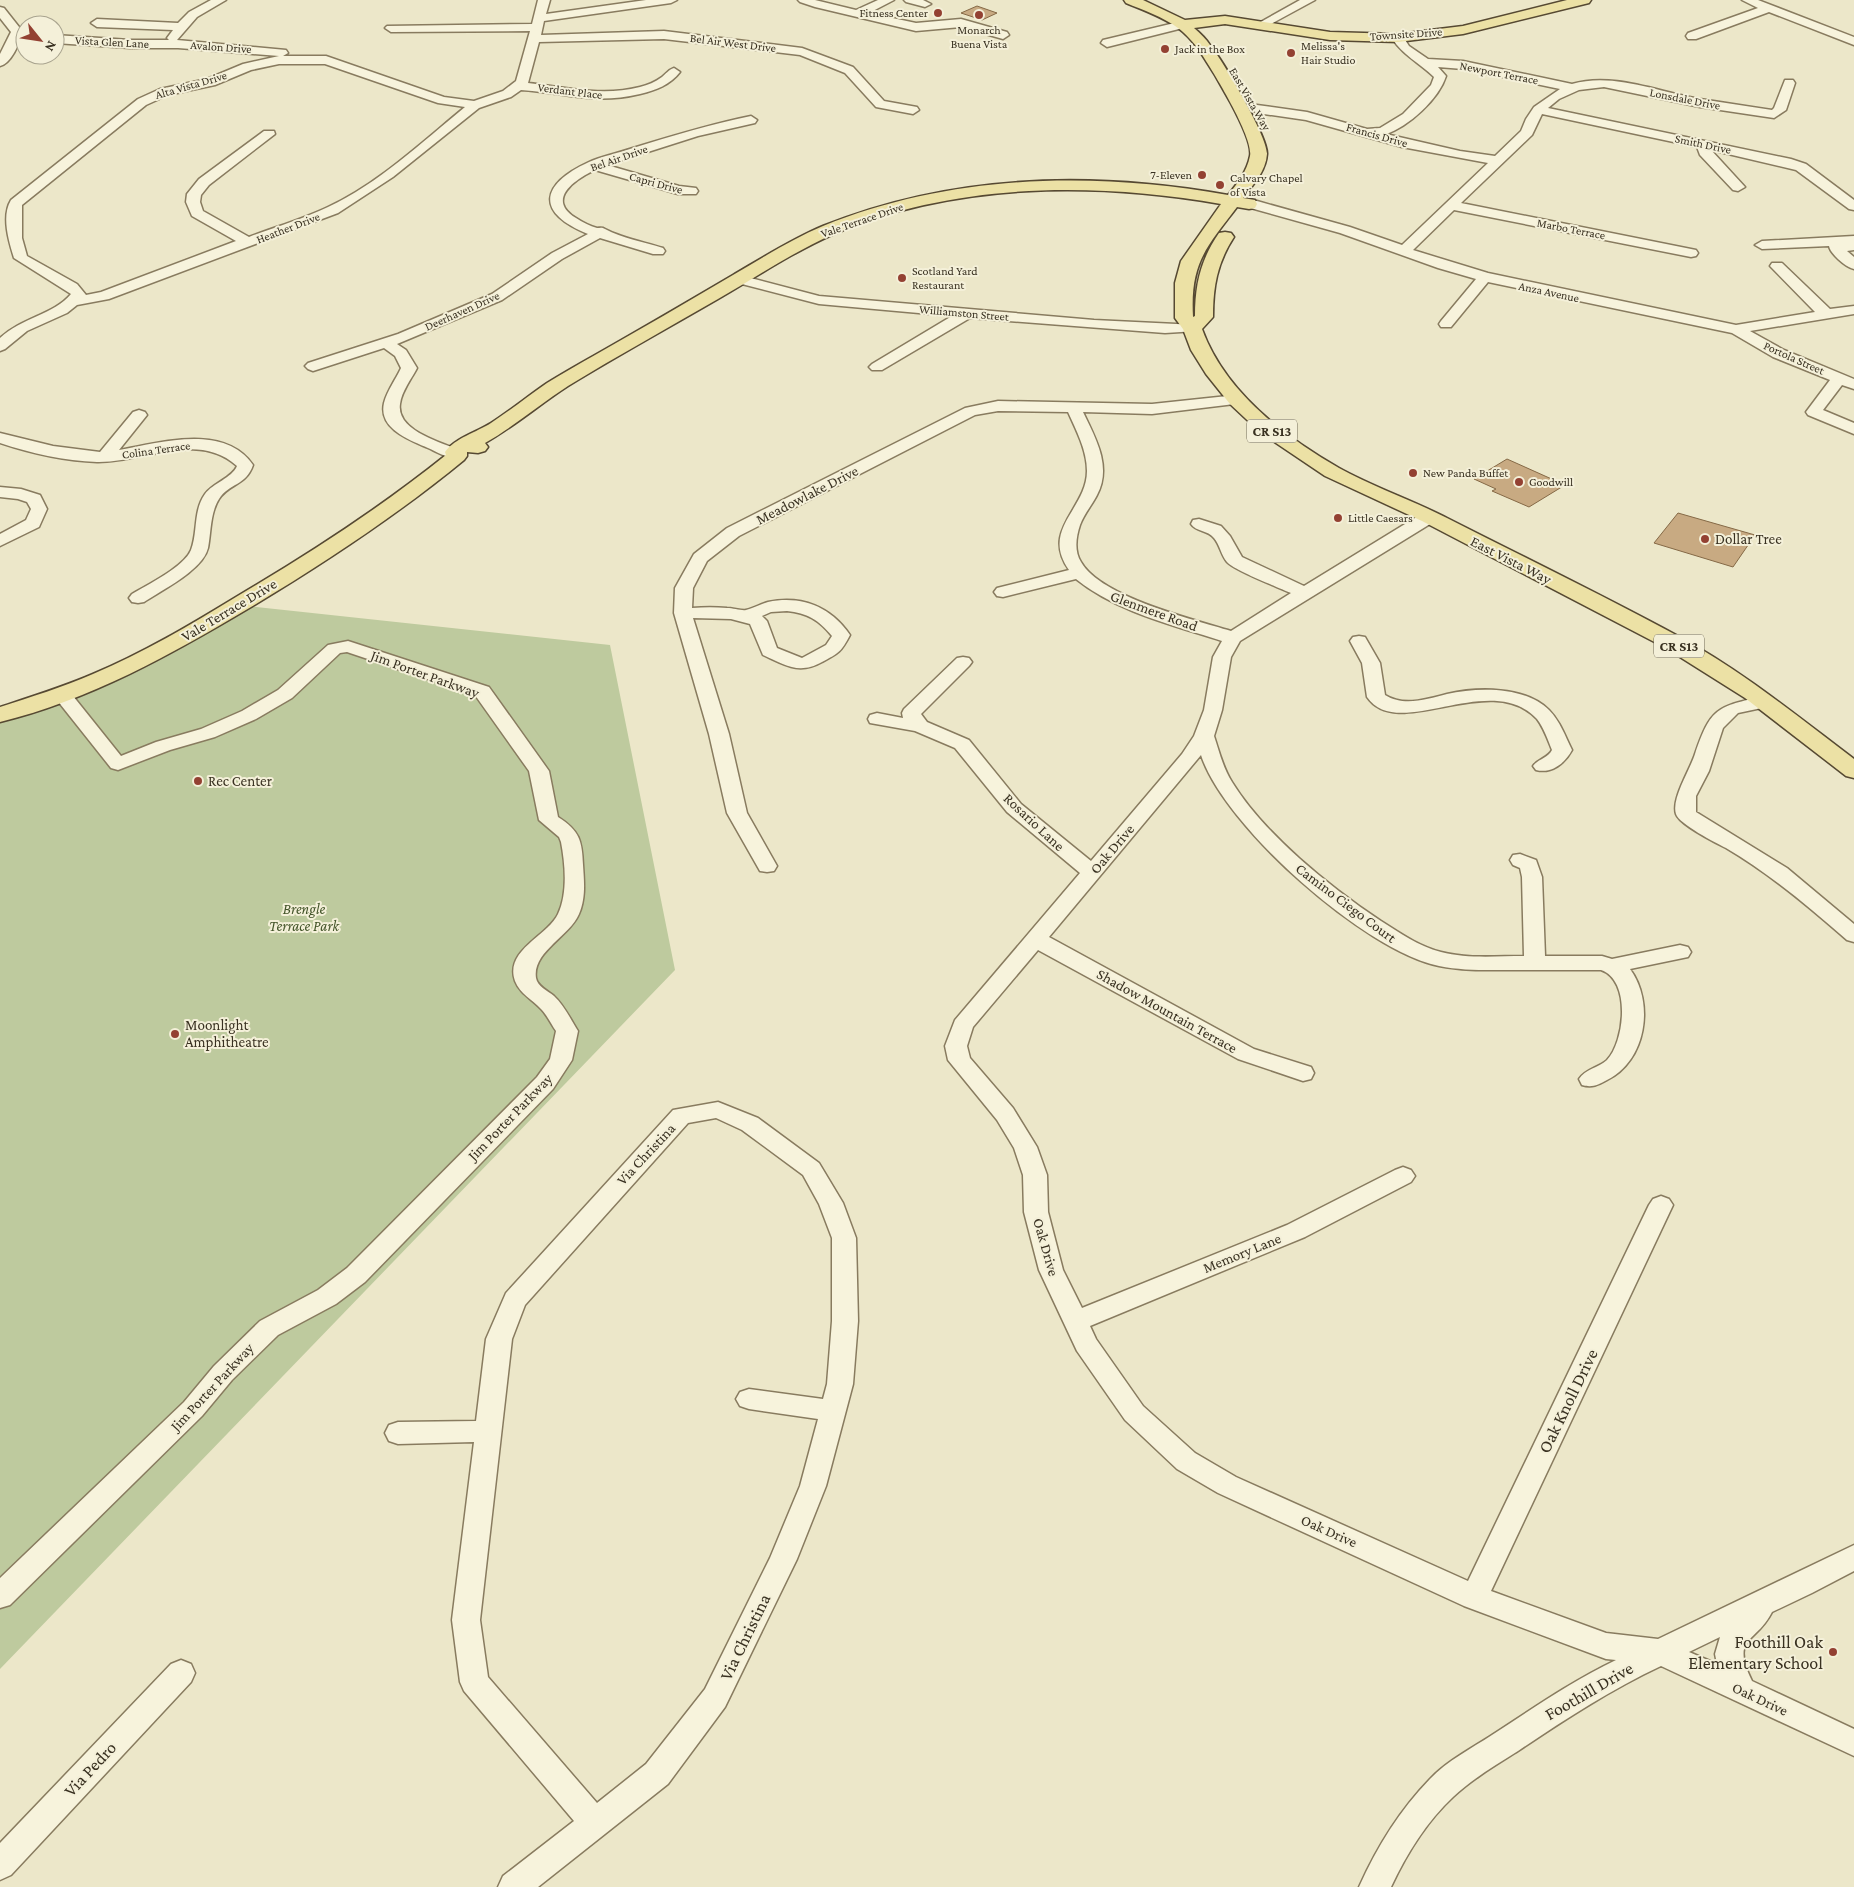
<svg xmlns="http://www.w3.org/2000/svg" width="1854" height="1887" viewBox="0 0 1854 1887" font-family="'Crimson Pro',serif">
  <rect width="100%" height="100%" fill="#ece7c9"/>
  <path fill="#beca9e" d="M238,605L610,645L675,970L0,1669V715L62,695Z"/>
  <path fill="#c8aa82" stroke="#856946" d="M977,6L997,13L982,20L961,13Z
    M1507,459L1565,485L1529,507L1492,491L1496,489L1474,479Z
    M1678,513L1755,535L1733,567L1654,543Z"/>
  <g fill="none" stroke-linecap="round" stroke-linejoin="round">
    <defs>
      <path id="minor" d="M211,0H226L197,17L177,40L286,50L288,53L283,56H326L444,97L474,101L503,91L516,81L530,31L391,32L385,28L387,26L532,24L538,0H550L546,14L646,0H677L671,3L544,21L541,35L664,31L802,48L853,67L884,101L917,107L919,110L913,114L876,107L845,73L800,55L664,39L539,42L528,83C567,87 601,97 640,87C648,85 655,82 662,77C666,74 668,70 674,68L680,72C670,85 656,90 640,94C595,105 565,93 521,90L511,97L479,108L393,177L338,213L109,299L77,305L67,313L27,331L5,349L0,351V338C21,318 55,314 71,294L14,258C9,242 1,216 11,200L138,99L160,89L207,79L243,64L279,56L178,48H130L55,43V35L130,40H169L167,38L173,30L97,27L91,23L97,19L178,23L189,12ZM279,64H325L438,103L465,107C422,142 378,184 328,207C303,219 275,227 249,237L203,211L200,202L201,195L209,185L275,134L274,131H264L199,179L187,194L186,202L192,216L236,241L101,292L86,295L77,284L27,256L22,238V205L146,105L168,95L215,85L251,70Z
        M798,0H815L856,10L878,0H894L869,13L916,23L961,19L1007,32L1009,35L1003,39L961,27L916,31L815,7L800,2Z
        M904,0H923L931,4L925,7L906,2Z
        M1300,0H1315L1267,26L1263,28L1257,24Z
        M1742,0H1758L1854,37V45L1769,12L1696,39H1688L1686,36L1688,33L1758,8Z
        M0,7L4,8L23,32C19,43 12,63 0,66V54L11,32L0,18Z
        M1183,21L1187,23L1189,25L1187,27L1107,47L1101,43L1103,40Z
        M1398,34L1402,35L1409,46L1428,59L1463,61L1572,84C1613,72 1658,92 1700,99C1724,103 1748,106 1772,110L1774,108L1785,80H1793L1795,83L1786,110L1774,118L1700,107L1604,87L1579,90L1559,99L1548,108L1791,159L1806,164L1854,200V210L1849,209L1796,170L1711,150L1745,187L1738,191L1733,190L1700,155L1697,147L1542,114L1532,135L1461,203L1696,250L1698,253L1696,256L1691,257L1454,210L1413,250L1488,273L1736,325L1815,312L1770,266L1772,263H1782L1830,309L1854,306V314L1750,331L1784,350L1854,379V389L1842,385L1823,410L1854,423V434L1808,415L1806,412L1830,380L1773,357L1732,333L1488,282L1451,327H1441L1439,324L1441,321L1476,279L1438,268L1340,233L1247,207L1245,204L1247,201H1257L1350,227L1402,245L1488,163L1402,147L1306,120L1257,113L1251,109L1257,105L1307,112L1367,129L1380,128L1403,114L1431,85L1434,77C1420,63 1402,55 1392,38ZM1438,67L1463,69L1560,89L1534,107L1526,119L1521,131L1495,156L1460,151L1386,134C1408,127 1439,99 1446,76Z
        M751,116L757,120L755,123L698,136L607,165L679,186L696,188L698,191L696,194H678L595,170C576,179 545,199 576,218C582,222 590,226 597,228C600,228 602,227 605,229C622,238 644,242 663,248L665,251L663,254H653L600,238L562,259L502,300L397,344L406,350L417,368C412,378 401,392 400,404C396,431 441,442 461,451L463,454L461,457C450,460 439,453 428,448C410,440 378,429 384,403C387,391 396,379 401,368L395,356L384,348L313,371L308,369L305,366L308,363L398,334L492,294L552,253L588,234C534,212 541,184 589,162C602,156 619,153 633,148C672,136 711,124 751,116Z
        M1854,236V250L1847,251L1854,257V269C1845,267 1830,253 1829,246L1762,249L1755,245L1762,241Z
        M739,275L819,296L1094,320L1197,325L1199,328L1197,331L1165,333L970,318L882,370H872L869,367L872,364L952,316L819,304L734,282L732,279L734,276Z
        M1237,395L1243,397L1245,400L1243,403L1152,414L1083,412C1096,439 1112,467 1097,495C1092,505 1084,514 1080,525C1076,537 1074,551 1081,562C1101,597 1192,619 1231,631L1291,593C1278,587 1235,571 1227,562C1221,555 1220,545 1214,538C1208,530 1196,532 1191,524L1193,520L1199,519L1221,526L1230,536L1242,557L1304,586L1423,513H1435L1437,517L1435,521L1240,641L1231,657L1222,710L1214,736C1219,751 1223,768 1232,782C1264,834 1330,887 1381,921C1400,933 1418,946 1441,952C1467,959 1497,956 1524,956L1522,877L1520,868L1513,865L1510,860L1513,855L1520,854L1536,860L1542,877L1545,956H1602L1612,959L1680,945L1688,947L1691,952L1688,957L1630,969C1655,1003 1646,1061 1607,1080C1598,1085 1592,1088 1582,1085L1579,1079C1585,1069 1598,1068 1607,1060C1625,1041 1631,980 1601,970C1572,970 1543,970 1514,970C1489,970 1463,971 1439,966C1365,951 1224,826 1201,755L1049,937L1254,1049L1311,1067L1314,1073L1311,1079L1303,1081L1238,1059L1038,950L973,1027L967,1046L970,1058L1013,1108L1037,1147L1047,1175L1048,1212L1063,1270L1082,1308L1287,1225L1395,1170L1403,1167L1411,1170L1415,1176L1411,1182L1305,1237L1090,1326L1096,1339L1143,1406L1195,1453L1236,1477L1468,1581L1649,1205L1653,1199L1661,1196L1669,1199L1673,1205L1491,1591L1606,1633L1658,1639L1854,1545V1571L1812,1593L1772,1612C1756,1644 1730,1636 1752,1681L1854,1729V1756L1661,1666C1610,1690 1564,1720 1518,1751C1496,1765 1472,1779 1453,1797C1427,1821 1406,1855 1391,1887H1359C1377,1847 1399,1811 1430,1779C1447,1761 1472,1748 1492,1735C1532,1709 1572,1681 1616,1660L1606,1659L1464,1606L1218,1493L1177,1469L1125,1420L1077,1351L1039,1270L1024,1212L1023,1175L1014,1148L997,1120L948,1060L945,1046L955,1020L1080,873L1007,812L955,748L915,731L870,723L868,719L870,715L877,713L903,718L902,713L904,709L957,658L963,657L969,658L972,662L969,666L921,714L927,722L969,740L1021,804L1091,861L1182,754L1194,736L1204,710L1213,657L1222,641C1173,625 1117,612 1076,579L1003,597L997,596L994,592L997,588L1069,570C1040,529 1087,509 1087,471C1087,450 1076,430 1068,412L998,411L975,415L739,536L707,561L693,588L692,608C704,607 716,607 727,608C733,608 742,611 746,610C754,608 761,604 768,602C802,595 831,607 850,635C841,652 839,653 822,662C799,675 785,665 763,655L750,624L731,619L693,618L729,734L747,813L777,866L774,871L767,872L760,871L727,813L709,734L674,613L675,588L694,554L727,528L965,408L998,401L1152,404ZM787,611C807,613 819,620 832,636L826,645L802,658L777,648L767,621L762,616L771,612ZM1720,1637L1715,1654L1717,1664L1689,1652Z
        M139,410L145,412L147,415L119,450C160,443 224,423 253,465C246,486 229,483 219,499C210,513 211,533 208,548C203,570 162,590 144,602L138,603L132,602L129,598L132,594C147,585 184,567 191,550C198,532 193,511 205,494C213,483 232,478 237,466C198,430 143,463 97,462C65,461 30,453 0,443V433L53,446L100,452L133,412Z
        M0,487L21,489L40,495L47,509L39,527L0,546V534L26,520L31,509L27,502L18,499L0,497Z
        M1359,636L1365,637L1380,663L1385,695C1404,707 1427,699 1447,694C1478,687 1525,686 1549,710C1560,721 1565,736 1572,750C1565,763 1552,774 1536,770L1533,766C1538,759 1548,758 1552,750C1548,740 1544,728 1537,719C1490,669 1398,743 1367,697L1362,663L1350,641L1353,637Z
        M348,641L489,687L549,771L558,817C580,831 582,841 583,865C584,881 586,898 579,914C569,937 532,952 536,978C537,986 548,991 554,996C564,1005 571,1020 578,1031L572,1060L553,1089L365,1282L336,1304L278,1335L232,1380L202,1416L10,1605L0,1608V1578L184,1402L214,1366L260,1321L318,1290L347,1268L537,1077L550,1059L556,1031C551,1024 547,1015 541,1009C532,999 520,994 515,981C504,950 548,936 558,914C568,893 565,863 561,842L559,837L539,820L529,771L475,695L347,652L340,653L292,698L256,719L215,737L170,750L118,770L111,768L53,695L55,691L62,689L69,691L121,756L156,742L201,729L242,711L278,690L328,645Z
        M1764,696L1771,698L1773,702L1771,706L1738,713L1723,728L1709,771L1696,796V812L1787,868L1854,924V942L1847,940C1808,906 1770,874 1726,848C1716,843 1679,824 1676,814C1671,799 1690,770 1695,754C1711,707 1717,707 1764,696Z
        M718,1102L758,1118L819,1163L843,1203L856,1238L858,1321L853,1384L826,1486L797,1559L725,1707L668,1784L538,1887H498L503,1876L574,1821L464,1691L460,1682L452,1620L474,1442L398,1444L389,1441L385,1433L389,1425L398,1422L476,1421L486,1339L506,1293L673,1110ZM716,1118L742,1130L803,1175L819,1204L832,1238V1321L827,1384L823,1399L749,1389L740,1392L736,1399L740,1406L749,1409L818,1419L800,1486L770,1558L705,1689L646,1764L597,1803L488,1677L480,1620L512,1339L525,1305L688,1123Z
        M181,1660L191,1664L195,1673L191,1682L11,1875L0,1880V1843L171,1664Z"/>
      <path id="major" d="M1124,0H1143L1185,20L1225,16L1330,32L1398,34L1463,26L1567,0H1591L1589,3L1463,34L1398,42L1330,40L1225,24L1194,28C1200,33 1206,39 1210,45C1223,61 1268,137 1267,154C1266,171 1253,185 1243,198L1255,200L1257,204L1255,208L1249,209L1237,207C1206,248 1190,263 1193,317L1195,316C1195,284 1201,259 1219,233L1225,232L1231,233L1234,237C1217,263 1213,287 1213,317L1202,329C1224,390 1283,436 1339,468C1373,487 1412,500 1447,518C1524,557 1602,595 1678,636C1741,670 1797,716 1854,759V778L1846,776L1745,698L1664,647L1422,521L1325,476L1261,433L1230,404L1206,374L1191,350L1183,329L1175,318V283L1181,261L1221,204C1094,182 955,182 834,234C793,252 756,277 718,299C668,328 617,356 568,386C540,404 515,426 485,443L488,447L485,451L478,453L467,452V456L464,460C397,515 326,562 251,607C172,654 90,700 0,722V707C31,697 63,687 93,674C143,653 190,625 236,597C309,554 380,508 446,455L445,452C455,438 477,432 491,423C511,410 528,396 547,383C563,373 579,364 595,355C641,329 687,302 733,275C762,258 792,239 823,226C952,174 1093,171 1228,195C1238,183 1247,171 1250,156C1254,137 1211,68 1199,50C1194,43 1185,33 1178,28C1163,17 1143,10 1126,3Z"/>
    </defs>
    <use href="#minor" stroke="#887b5f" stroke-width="3"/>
    <use href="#major" stroke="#564932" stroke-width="3"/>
    <use href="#minor" fill="#f7f3dc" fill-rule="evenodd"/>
    <use href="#major" fill="#ece1a5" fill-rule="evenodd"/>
  </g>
  <g fill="#934132" stroke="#f4f0d9" stroke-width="2">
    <circle cx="938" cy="13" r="5"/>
    <circle cx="979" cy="15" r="5"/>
    <circle cx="1165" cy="49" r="5"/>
    <circle cx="1291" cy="53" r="5"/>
    <circle cx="1202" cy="175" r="5"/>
    <circle cx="1220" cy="185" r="5"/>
    <circle cx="902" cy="278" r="5"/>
    <circle cx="1413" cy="473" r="5"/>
    <circle cx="1519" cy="482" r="5"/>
    <circle cx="1338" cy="518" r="5"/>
    <circle cx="1705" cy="539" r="5"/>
    <circle cx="198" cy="781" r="5"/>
    <circle cx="175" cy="1034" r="5"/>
    <circle cx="1833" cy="1652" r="5"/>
  </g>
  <g text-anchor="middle" stroke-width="4" stroke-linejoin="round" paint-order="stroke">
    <g font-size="12" fill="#393121" stroke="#f4f0d9" text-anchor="start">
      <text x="928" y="17" text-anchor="end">Fitness Center</text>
      <text x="979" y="34" text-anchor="middle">Monarch<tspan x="979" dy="14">Buena Vista</tspan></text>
      <text x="1301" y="50">Melissa's<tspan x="1301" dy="14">Hair Studio</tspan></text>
      <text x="1175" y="53">Jack in the Box</text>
      <text x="1192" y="179" text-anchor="end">7-Eleven</text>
      <text x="1230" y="182">Calvary Chapel<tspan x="1230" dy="14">of Vista</tspan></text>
      <text x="912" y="275">Scotland Yard<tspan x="912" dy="14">Restaurant</tspan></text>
      <text x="1423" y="477">New Panda Buffet</text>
      <text x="1529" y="486">Goodwill</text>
      <text x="1348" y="522">Little Caesars</text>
    </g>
    <g font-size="12" fill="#393121" stroke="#f4f0d9">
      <text transform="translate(1406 34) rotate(-4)" y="4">Townsite Drive</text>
      <text transform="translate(112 42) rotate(3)" y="4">Vista Glen Lane</text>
      <text transform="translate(733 43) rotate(7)" y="4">Bel Air West Drive</text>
      <text transform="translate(221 47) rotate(4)" y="4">Avalon Drive</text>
      <text transform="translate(1499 73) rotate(11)" y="4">Newport Terrace</text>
      <text transform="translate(191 85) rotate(-16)" y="4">Alta Vista Drive</text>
      <text transform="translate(570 91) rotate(7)" y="4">Verdant Place</text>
      <text transform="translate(1250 99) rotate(60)" y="4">East Vista Way</text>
      <text transform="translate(1685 99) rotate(11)" y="4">Lonsdale Drive</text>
      <text transform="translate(1377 135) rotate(16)" y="4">Francis Drive</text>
      <text transform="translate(1703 144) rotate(12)" y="4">Smith Drive</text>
      <text transform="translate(619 158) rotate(-19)" y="4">Bel Air Drive</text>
      <text transform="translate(656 183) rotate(15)" y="4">Capri Drive</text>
      <text transform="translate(862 220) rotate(-19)" y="4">Vale Terrace Drive</text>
      <text transform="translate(288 228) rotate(-21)" y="4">Heather Drive</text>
      <text transform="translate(1571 229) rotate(11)" y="4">Marbo Terrace</text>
      <text transform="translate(1549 292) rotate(12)" y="4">Anza Avenue</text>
      <text transform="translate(462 311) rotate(-24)" y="4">Deerhaven Drive</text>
      <text transform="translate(964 313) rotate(5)" y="4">Williamston Street</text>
      <text transform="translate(1794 358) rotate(24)" y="4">Portola Street</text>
      <text transform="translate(156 450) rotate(-8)" y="4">Colina Terrace</text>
    </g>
    <g fill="#f4f0d9" stroke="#716a58" stroke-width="1">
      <rect x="1247" y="419.5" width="50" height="23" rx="4"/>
      <rect x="1654" y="634.5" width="50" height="23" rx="4"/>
    </g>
    <g font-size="14" font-weight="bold" fill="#393121">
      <text x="1272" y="436">CR S13</text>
      <text x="1679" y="651">CR S13</text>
    </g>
    <g font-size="15" fill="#393121" stroke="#f4f0d9">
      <text transform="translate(807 495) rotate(-27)" y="5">Meadowlake Drive</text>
      <text transform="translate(1511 560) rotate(27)" y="5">East Vista Way</text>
      <text transform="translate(229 610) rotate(-31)" y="5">Vale Terrace Drive</text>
      <text transform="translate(1154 611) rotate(20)" y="5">Glenmere Road</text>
      <text transform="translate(425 674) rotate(20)" y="5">Jim Porter Parkway</text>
      <text transform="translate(1034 822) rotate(43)" y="5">Rosario Lane</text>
      <text transform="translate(1112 849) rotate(-50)" y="5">Oak Drive</text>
      <text transform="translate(1346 903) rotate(37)" y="5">Camino Ciego Court</text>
      <text transform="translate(1167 1011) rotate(29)" y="5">Shadow Mountain Terrace</text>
      <text transform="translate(510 1117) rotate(-46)" y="5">Jim Porter Parkway</text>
      <text transform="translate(646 1154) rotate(-47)" y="5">Via Christina</text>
      <text transform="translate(1046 1247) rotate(74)" y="5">Oak Drive</text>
      <text transform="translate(1242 1253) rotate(-22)" y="5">Memory Lane</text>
      <text transform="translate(212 1387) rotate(-47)" y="5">Jim Porter Parkway</text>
      <text transform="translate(1329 1531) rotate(24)" y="5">Oak Drive</text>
      <text transform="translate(1760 1699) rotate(25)" y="5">Oak Drive</text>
    </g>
    <g font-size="15" fill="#393121" stroke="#f4f0d9" text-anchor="start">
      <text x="1715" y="544">Dollar Tree</text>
      <text x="208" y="786">Rec Center</text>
      <text x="185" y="1030">Moonlight<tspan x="185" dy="17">Amphitheatre</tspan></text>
    </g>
    <g font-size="15" font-style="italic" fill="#435429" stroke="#f4f0d9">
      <text x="304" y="914">Brengle<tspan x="304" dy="17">Terrace Park</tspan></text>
    </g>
    <g font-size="18" fill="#393121" stroke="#f4f0d9">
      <text transform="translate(1568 1401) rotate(-64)" y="6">Oak Knoll Drive</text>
      <text transform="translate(745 1637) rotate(-64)" y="6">Via Christina</text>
      <text transform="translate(1589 1691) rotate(-30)" y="6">Foothill Drive</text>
      <text transform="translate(90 1769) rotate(-47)" y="6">Via Pedro</text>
    </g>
    <g font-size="18" fill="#393121" stroke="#f4f0d9" text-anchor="end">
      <text x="1823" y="1648">Foothill Oak<tspan x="1823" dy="21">Elementary School</tspan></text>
    </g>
  </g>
  <g transform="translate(40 40) rotate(120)"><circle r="24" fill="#f4f0d9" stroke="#a9a48f"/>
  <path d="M0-4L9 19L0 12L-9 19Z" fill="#934132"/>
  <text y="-8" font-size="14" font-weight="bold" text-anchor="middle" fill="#393121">N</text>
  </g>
</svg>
